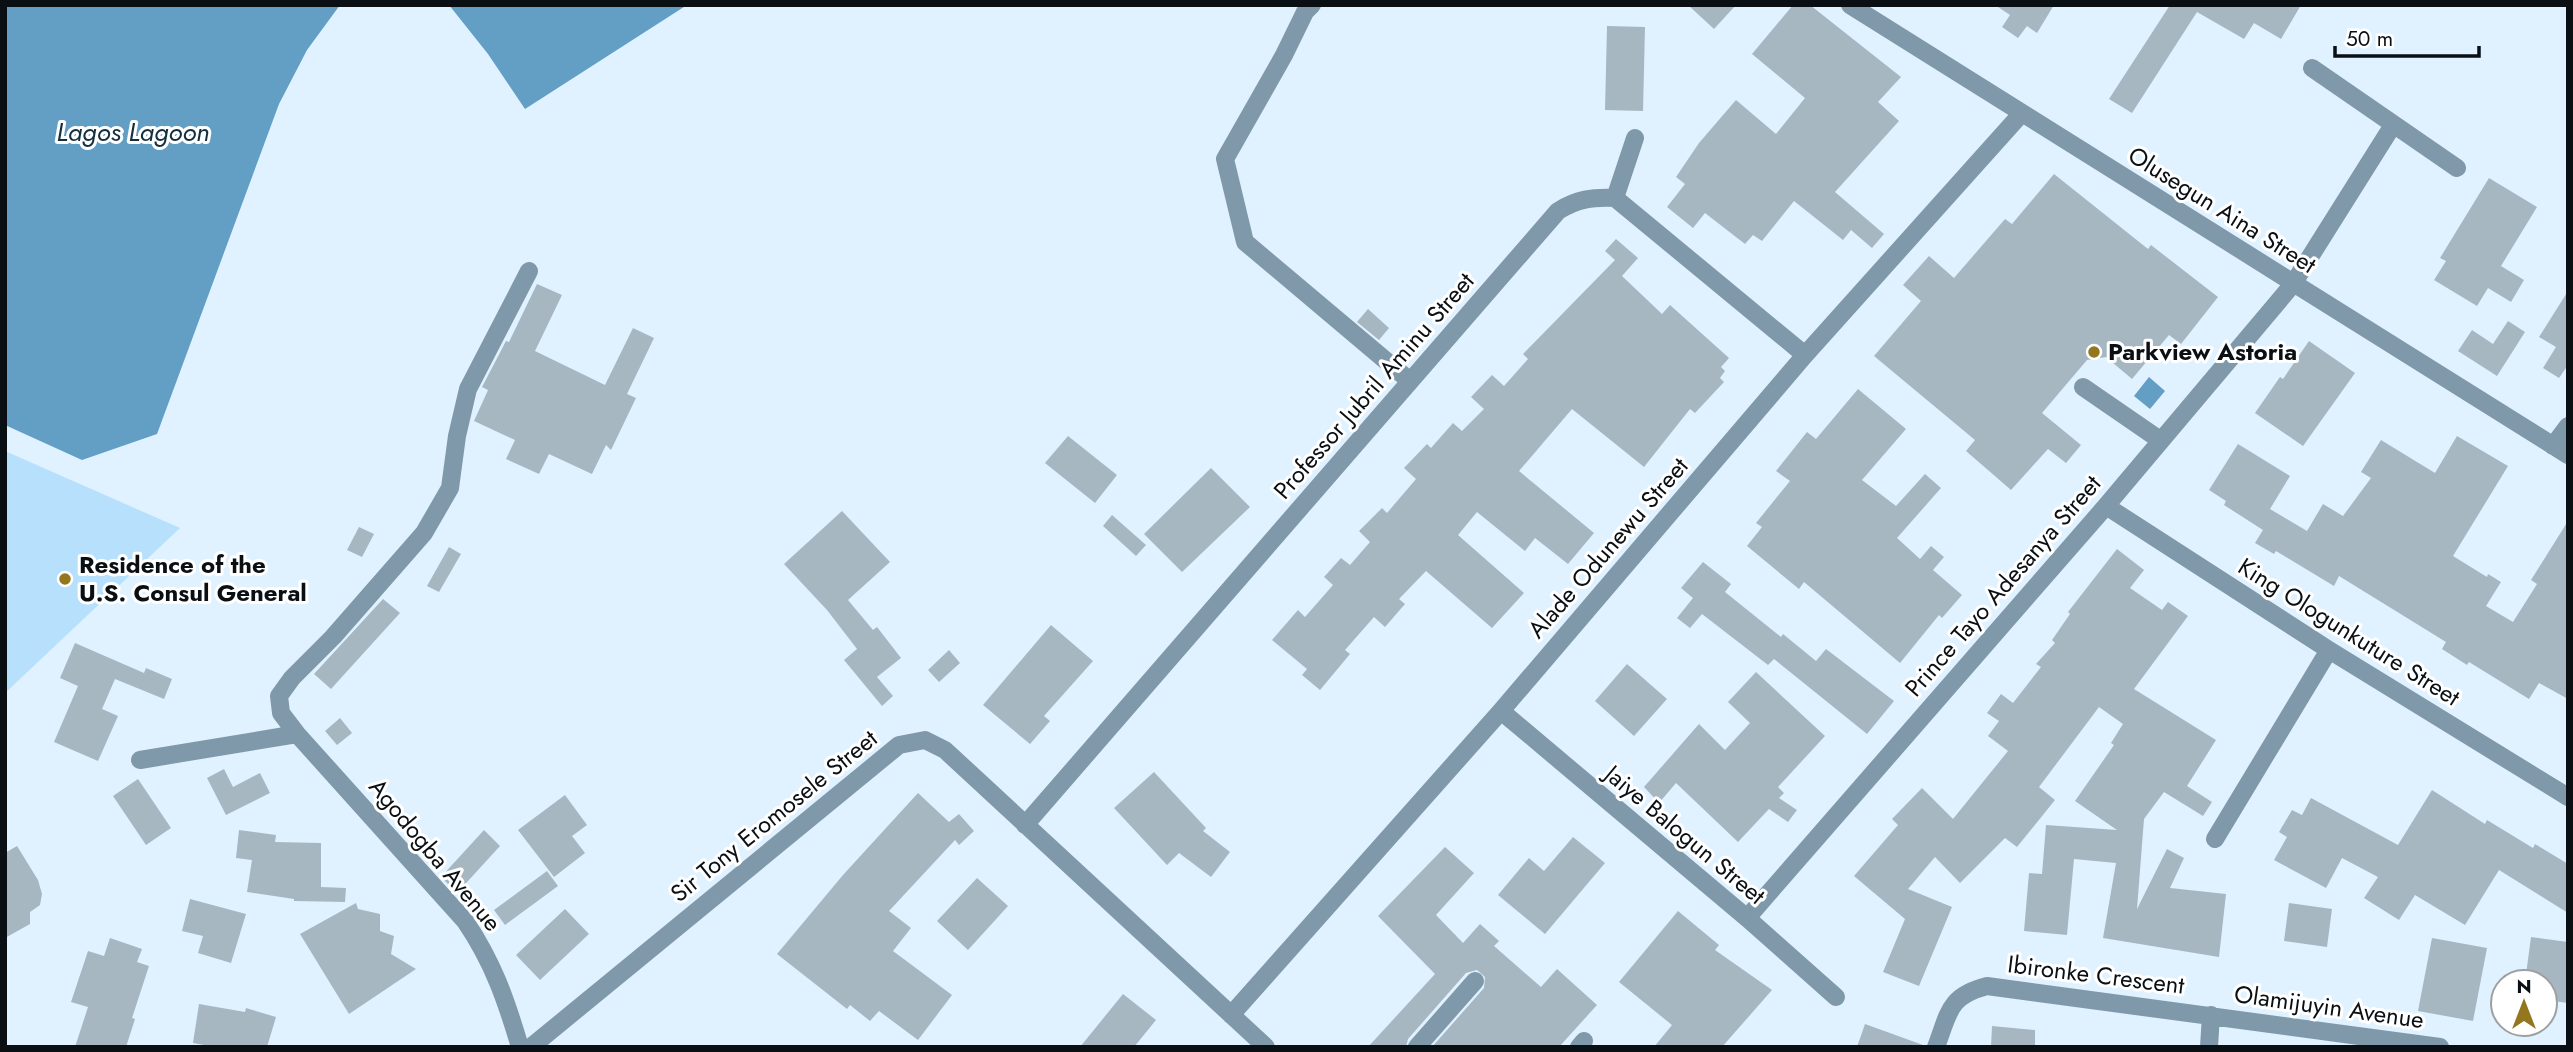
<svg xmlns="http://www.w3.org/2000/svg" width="2573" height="1052" viewBox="0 0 2573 1052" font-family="Jost,sans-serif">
  <rect width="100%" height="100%" fill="#e0f2ff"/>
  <path fill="#b7e0fc" d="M5,451L180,528L5,693Z"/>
  <path fill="#639ec4" d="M5,5H340L307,50L279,104L157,434L82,460L5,425Z
    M449,5H687L525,109L488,54Z
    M2149,377L2165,391L2150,409L2134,396Z"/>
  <path fill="#a6b7c2" d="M1688,5H1736L1714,29Z
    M1793,5H1810L1901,77L1878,102L1899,121L1835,192L1884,234L1872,248L1851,230L1843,240L1794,201L1762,241L1753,235L1745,244L1705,213L1693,228L1667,207L1685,184L1676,177L1699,143L1736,100L1776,134L1805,98L1752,54Z
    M1995,5H2054L2037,33L2027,26L2018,38L2002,27L2010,15Z
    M2170,5H2301L2281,39L2254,23L2244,39L2197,12L2132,113L2109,99Z
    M1607,26L1645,27L1643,111L1605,110Z
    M2054,174L2148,249L2151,245L2218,297L2181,344L2169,335L2132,379L2106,357L2087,360L2042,413L2081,445L2066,463L2048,449L2011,490L1966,451L1975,440L1874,356L1921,301L1903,285L1929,256L1954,278L2005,219L2012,224Z
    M2489,178L2537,207L2501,266L2524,280L2511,302L2488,288L2477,306L2434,280L2446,261L2440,258Z
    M1616,239L1638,258L1622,276L1662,314L1670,305L1729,358L1721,367L1725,371L1720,378L1724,382L1695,413L1690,409L1644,467L1572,409L1519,471L1594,533L1568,564L1535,538L1525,551L1477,512L1458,535L1524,593L1492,628L1426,571L1399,599L1405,604L1385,627L1374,617L1345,650L1350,654L1320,690L1302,675L1307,669L1272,640L1298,610L1305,617L1333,585L1324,577L1341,558L1350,565L1370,542L1359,531L1382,508L1387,513L1416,479L1404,468L1427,444L1431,448L1453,423L1462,431L1484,409L1471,397L1492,375L1504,386L1528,359L1523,354L1615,260L1605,251Z
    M537,284L562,295L535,351L605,385L633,328L654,338L627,394L636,398L611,450L606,445L592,474L549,454L539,474L506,459L515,440L474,421L488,390L482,387L506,341L509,342Z
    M2568,291V365L2559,378L2543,368L2556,347L2539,337Z
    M1368,309L1389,328L1379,340L1357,322Z
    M2508,321L2525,332L2497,376L2458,351L2472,330L2493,344Z
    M2309,341L2355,373L2303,446L2255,413L2280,377L2283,379Z
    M1858,389L1906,429L1862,480L1896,506L1925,474L1941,488L1897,538L1920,559L1931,546L1944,557L1933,570L1962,595L1942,618L1939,615L1900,663L1804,582L1799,589L1747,546L1762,527L1756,523L1790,481L1776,471L1807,432L1816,439Z
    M1068,436L1117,475L1095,503L1045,463Z
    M2457,436L2508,466L2453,556L2487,577L2488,574L2501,582L2486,606L2513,622L2537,584L2531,580L2568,521V699L2539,683L2529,699L2469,662L2467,665L2442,649L2446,642L2339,576L2334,586L2276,551L2274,554L2255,543L2263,530L2224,505L2226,501L2209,490L2238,444L2290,476L2270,509L2307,531L2323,504L2343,516L2371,478L2361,472L2381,440L2435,473Z
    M1211,468L1250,507L1182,572L1144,534Z
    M842,511L890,562L848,600L873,630L877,627L901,658L877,677L893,696L882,706L844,660L857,649L827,610L784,564Z
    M1112,515L1146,545L1136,556L1103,526Z
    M359,527L374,534L362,557L347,550Z
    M449,547L461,554L439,592L427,586Z
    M2117,549L2144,570L2130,588L2162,610L2168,602L2188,616L2134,689L2216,740L2187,786L2212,802L2203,816L2164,792L2144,819L2137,909L2167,849L2184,858L2170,888L2226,894L2219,957L2103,938L2116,863L2074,859L2067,935L2024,931L2029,873L2042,874L2046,825L2117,830L2075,801L2114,745L2111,743L2123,724L2099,707L2039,787L2055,800L2017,847L2005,838L1960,883L1935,857L1908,889L1952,907L1919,986L1883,972L1905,919L1854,876L1898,825L1892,819L1922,788L1953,819L2008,751L1988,736L1999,721L1987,713L2001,694L2013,703L2041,667L2036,664L2055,643L2052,640L2070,614L2068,612Z
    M1703,562L1731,584L1725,592L1781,637L1783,634L1816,661L1826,649L1894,701L1867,734L1774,659L1768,665L1702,614L1690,628L1677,618L1693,598L1681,588Z
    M383,599L400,613L331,689L314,674Z
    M1051,625L1093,661L1044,716L1050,721L1030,744L983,705Z
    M75,643L144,673L146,668L172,679L164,699L115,679L102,709L118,716L98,761L54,742L78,686L60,678Z
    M949,650L960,663L939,682L928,670Z
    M1627,664L1667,699L1634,736L1595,701Z
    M1756,672L1825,736L1778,787L1784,793L1779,798L1797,810L1788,822L1769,809L1738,842L1676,783L1659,803L1644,787L1699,724L1725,750L1750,723L1728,702Z
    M340,718L352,733L337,745L325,731Z
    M224,769L233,787L260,773L270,793L226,815L207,778Z
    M1154,772L1206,828L1203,831L1230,852L1211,877L1179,853L1167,865L1114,808Z
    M138,779L171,828L146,845L113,796Z
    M2432,790L2485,824L2487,820L2533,848L2535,844L2568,864V913L2499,870L2465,925L2415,895L2399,920L2364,898L2378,877L2342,858L2326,888L2274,860L2287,837L2279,832L2292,810L2302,815L2311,798L2398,845Z
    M918,793L949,822L959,814L974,831L959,845L955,840L889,911L911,928L893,951L952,995L918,1040L879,1011L870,1021L850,1005L847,1009L777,954L843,875Z
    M565,795L587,825L572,836L585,853L554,877L518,830Z
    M239,830L276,835L275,842L321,843V887L346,888L345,902L294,901V899L247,892L252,860L236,858Z
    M484,830L500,846L457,893L441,877Z
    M1573,837L1605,863L1545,934L1498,895L1529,858L1544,871Z
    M17,846L38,880L42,894L40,905L30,912V924L5,938V853Z
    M1445,847L1474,873L1436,915L1463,943L1480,924L1499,941L1494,946L1541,987L1557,969L1597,1005L1559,1047H1432L1484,988L1485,977L1477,970L1466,973L1408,1039L1406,1047H1368L1435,974L1378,916Z
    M547,871L558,886L505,925L494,910Z
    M977,878L1008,906L968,950L937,921Z
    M190,899L246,914L231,963L198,953L203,936L182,931Z
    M356,903L358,909L380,914V931L394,936L391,954L416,969L349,1014L300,934Z
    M2289,903L2332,909L2327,947L2284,941Z
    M565,909L589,934L540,980L516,955Z
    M1678,911L1719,945L1715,950L1772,990L1722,1047H1654L1672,1025L1619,982Z
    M2531,937L2568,942V1003L2545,1000V982H2525Z
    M110,938L142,949L137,962L149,966L132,1018L135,1019L126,1047H75L88,1007L71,1002L88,951L104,956Z
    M2432,938L2487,948L2473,1021L2418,1011Z
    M1123,994L1156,1020L1134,1047H1080Z
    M199,1004L245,1012L246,1008L276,1017L267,1047H215L193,1043Z
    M1865,1024L1923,1045L1922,1047H1857Z
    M1992,1026L2035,1030V1047H1991Z"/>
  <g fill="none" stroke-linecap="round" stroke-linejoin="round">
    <path stroke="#8099aa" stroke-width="18" d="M1312,5L1305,12L1284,55L1225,159L1245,242L1410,381
      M1850,5L2568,455
      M2312,68L2457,168
      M1615,198L1635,138
      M2083,387L2160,440
      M2553,446L2568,426
      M2106,506L2329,650L2568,797
      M1501,711L1747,918L1836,997
      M140,760L297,734
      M1025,825L1558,211C1577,199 1592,197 1615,198L1805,355
      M2215,839L2329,650
      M1747,918L2106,506L2293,284L2393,125
      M1231,1015L1501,711L1805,355L2022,113
      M520,1047C506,1000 493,962 465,921L297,734L281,713L279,696L292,678L333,637L424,533L450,488L457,436L468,389L529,271
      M531,1047L899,745L925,740L945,750L1266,1047
      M1417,1047L1475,981
      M1579,1047L1584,1041
      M1936,1047C1949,1013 1948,996 1987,986L2440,1047
      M2209,1047L2211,1015"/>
  </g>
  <g fill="#94761e" stroke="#fff" stroke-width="2.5">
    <circle cx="2094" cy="352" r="7"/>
    <circle cx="65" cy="579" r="7"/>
  </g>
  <g text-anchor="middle" stroke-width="6" stroke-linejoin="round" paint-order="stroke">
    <g font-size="24" fill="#090f13" stroke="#fff">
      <text transform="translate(2222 210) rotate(32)" y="8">Olusegun Aina Street</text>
      <text transform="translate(1374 386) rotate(-49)" y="8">Professor Jubril Aminu Street</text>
      <text transform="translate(1608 548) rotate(-49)" y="8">Alade Odunewu Street</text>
      <text transform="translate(2003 586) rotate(-49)" y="8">Prince Tayo Adesanya Street</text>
      <text transform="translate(2349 632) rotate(32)" y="8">King Ologunkuture Street</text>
      <text transform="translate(774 816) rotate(-39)" y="8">Sir Tony Eromosele Street</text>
      <text transform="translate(1685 835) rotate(40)" y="8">Jaiye Balogun Street</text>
      <text transform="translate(435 855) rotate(50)" y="8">Agodogba Avenue</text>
      <text transform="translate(2096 975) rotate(7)" y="8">Ibironke Crescent</text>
      <text transform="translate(2329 1007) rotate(8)" y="8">Olamijuyin Avenue</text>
    </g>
    <g font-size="24" font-weight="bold" fill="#090f13" stroke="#fff" text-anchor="start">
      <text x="2108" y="360">Parkview Astoria</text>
      <text x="79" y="573">Residence of the<tspan x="79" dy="28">U.S. Consul General</tspan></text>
    </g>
    <g font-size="26" font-style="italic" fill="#122e3f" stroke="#fff">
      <text x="133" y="141">Lagos Lagoon</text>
    </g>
  </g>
  <rect width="2573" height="1052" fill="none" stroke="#090f13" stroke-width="14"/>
  <g transform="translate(2524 1003)"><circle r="33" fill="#ffffff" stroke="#9d9fa1" stroke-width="2"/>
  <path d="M0-5L12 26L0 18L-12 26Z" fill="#94761e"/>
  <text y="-10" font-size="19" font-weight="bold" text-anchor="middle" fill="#090f13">N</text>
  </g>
  <path d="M2335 46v10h144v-10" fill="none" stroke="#090f13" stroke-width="3.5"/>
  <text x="2346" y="46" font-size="21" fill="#090f13" stroke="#ffffff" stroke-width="5" paint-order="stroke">50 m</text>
</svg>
